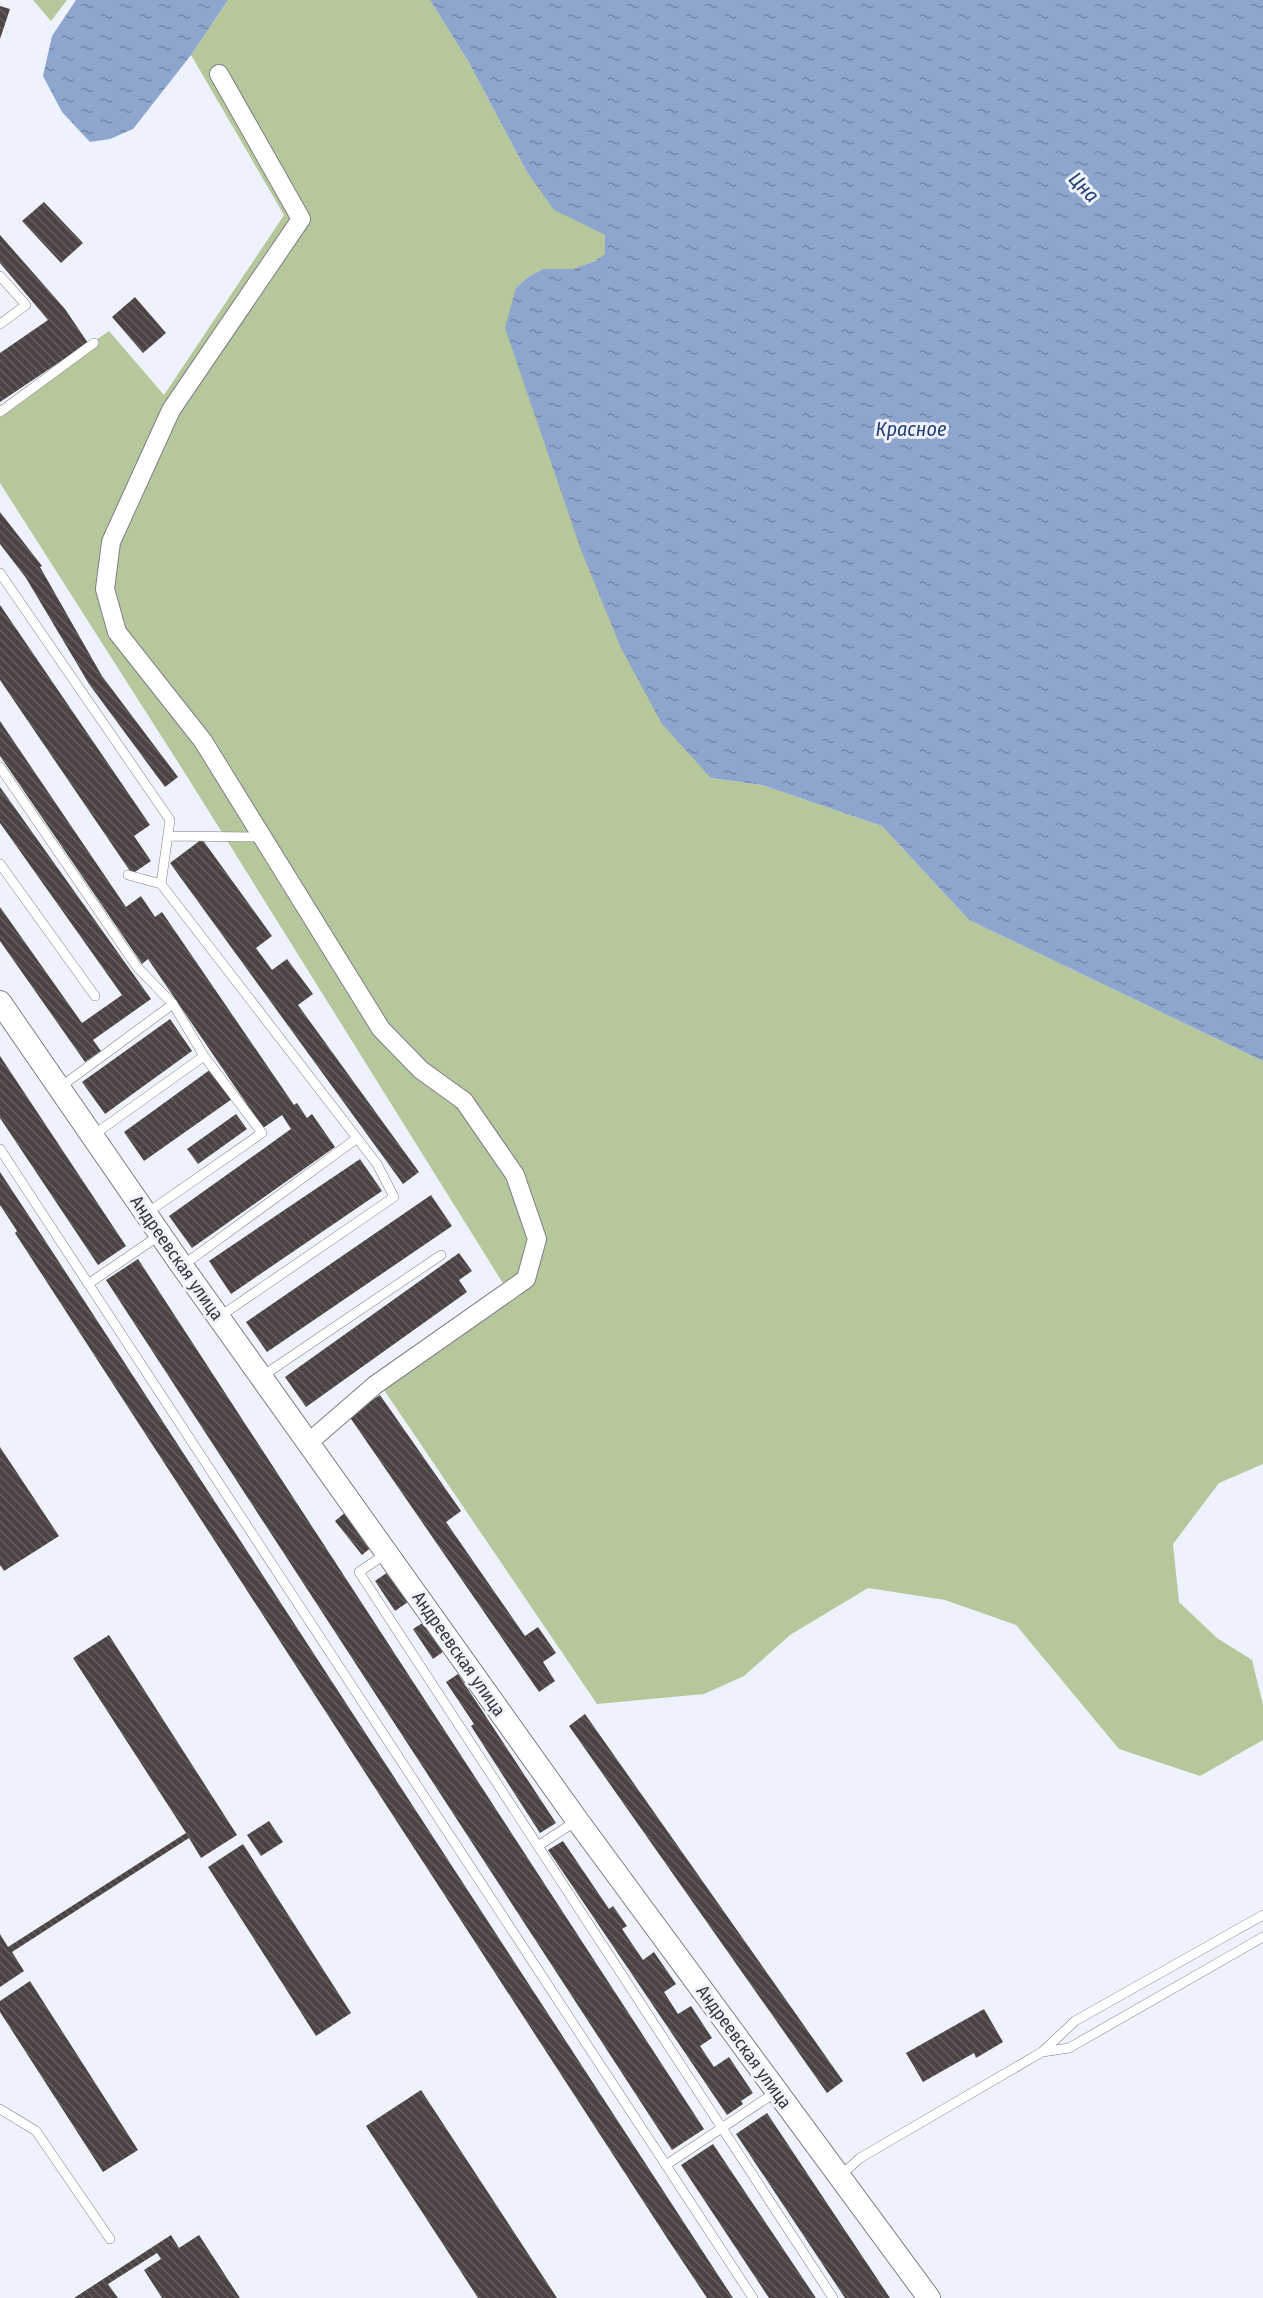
<svg xmlns="http://www.w3.org/2000/svg" width="1263" height="2298" viewBox="0 0 1263 2298" font-family="'Fira Sans Condensed',sans-serif">
  <defs>
    <pattern id="water-ripples" width="26" height="14" patternUnits="userSpaceOnUse" patternTransform="scale(1.5)"><rect width="26" height="14" fill="#8ea5ce"/><path d="M2 4q2-2 4 0t4 0M15 11q2-2 4 0t4 0" fill="none" stroke="#7587a8"/></pattern>
    <pattern id="building-back-hatch" width="6" height="6" patternUnits="userSpaceOnUse" patternTransform="scale(1.5)"><rect width="6" height="6" fill="#4c4345"/><path d="M-1 5l2 2M0 0l6 6M5-1l2 2" fill="none" stroke="#645d5e"/></pattern>
  </defs>
  <rect width="100%" height="100%" fill="#eef2fc"/>
  <path fill="#b6c79c" d="M33,0H67L51,21Z
    M228,0H430L468,61L527,172L554,209L605,235L606,254L595,261L573,269H543L528,277L516,288L711,778L762,785L882,826L969,920L1263,1061V1464L1219,1483L1173,1544L1179,1602L1217,1638L1252,1660L1263,1705V1740L1200,1776L1119,1749L1016,1625L945,1600L868,1588L790,1635L744,1676L704,1694L597,1704L382,1387L509,1293L188,778L0,483V407L109,331L164,395L284,215L191,55Z"/>
  <path fill="url(#water-ripples)" d="M76,0H228L191,55L133,129L110,139L90,142L62,112L43,76L52,36Z
    M430,0H1263V1061L969,920L882,826L762,785L711,778L662,724L621,648L581,550L505,328L516,288L528,277L543,269H573L595,261L605,254V235L554,210L527,172L468,61Z"/>
  <path fill="url(#building-back-hatch)" d="M0,6L10,9L0,39Z
    M44,202L83,243L61,263L22,221Z
    M0,235L65,309L88,343L0,402V353L48,320L0,263Z
    M135,297L166,333L143,353L112,317Z
    M0,512L42,566L40,567L102,676L178,777L165,787L89,684L26,578L0,544Z
    M0,605L150,825L134,836L151,861L132,874L0,680Z
    M0,721L126,907L141,896L155,917L162,912L294,1105L297,1103L307,1118L312,1114L335,1147L192,1248L169,1216L291,1129L282,1115L263,1128L148,959L142,964L0,756Z
    M0,787L151,999L93,1040L101,1051L85,1062L0,941V907L82,1023L122,995L0,823Z
    M202,839L272,936L256,948L272,970L287,959L313,994L298,1005L419,1172L403,1184L170,863Z
    M170,1019L192,1051L105,1114L82,1082Z
    M0,1056L126,1246L98,1265L0,1118Z
    M211,1069L232,1099L144,1161L124,1132Z
    M236,1114L247,1129L198,1164L187,1149Z
    M360,1159L382,1191L231,1294L209,1261Z
    M0,1172L33,1222L733,2298H707L669,2241L15,1233L17,1231L0,1205Z
    M431,1195L452,1226L267,1352L246,1322Z
    M459,1253L472,1271L459,1280L467,1292L306,1407L285,1377Z
    M138,1259L704,2129L672,2150L106,1280Z
    M380,1395L461,1511L446,1522L525,1636L538,1627L556,1653L543,1662L555,1681L539,1692L349,1416Z
    M0,1447L59,1536L4,1571L0,1565Z
    M347,1511L374,1545L362,1555L335,1521Z
    M388,1572L408,1602L395,1611L375,1581Z
    M424,1622L444,1651L433,1659L413,1629Z
    M109,1635L237,1835L201,1858L189,1838L12,1952L24,1971L0,1987V1934L8,1947L186,1833L73,1658Z
    M458,1674L556,1823L540,1833L471,1726L474,1724L446,1682Z
    M585,1714L843,2081L827,2093L569,1726Z
    M269,1821L283,1842L261,1856L247,1835Z
    M563,1841L609,1909L613,1906L627,1926L622,1929L643,1960L654,1952L676,1984L664,1992L678,2014L691,2006L712,2038L700,2046L714,2067L729,2057L753,2093L741,2101L743,2104L727,2115L548,1850Z
    M243,1844L351,2013L316,2036L208,1867Z
    M30,1981L138,2150L103,2172L0,2012V2001Z
    M984,2009L1003,2042L976,2058L974,2053L923,2082L906,2053Z
    M421,2090L557,2298H478L366,2126Z
    M767,2113L890,2298H845L736,2134Z
    M713,2144L816,2298H769L681,2165Z
    M171,2235L179,2248L199,2235L240,2298H162L144,2270L161,2259L157,2253L108,2284L118,2298H74Z"/>
  <g fill="none" stroke-linecap="round" stroke-linejoin="round">
    <defs>
      <path id="service" d="M0,276L26,305L0,324
        M0,412L94,343
        M0,573L170,820L161,884
        M0,767L137,967L173,1004L204,1056L262,1133L147,1213
        M168,836L262,837
        M0,864L95,996
        M128,875L161,884L377,1164L394,1197L219,1317
        M59,1088L173,1004
        M92,1136L204,1056
        M0,1149L753,2298
        M182,1266L356,1139
        M88,1284L160,1235
        M261,1377L441,1255
        M387,1553L359,1572L833,2298
        M538,1846L576,1821
        M1042,2052L1069,2048L1263,1937
        M0,2109L36,2131L110,2239
        M666,2165L776,2092
        M840,2176L860,2158L1042,2052L1075,2021L1263,1915"/>
      <path id="minor" d="M219,74L301,219L171,410L111,542L105,589L117,632L203,741L381,1029L421,1070L464,1101L515,1175L537,1239L526,1279L375,1385L308,1443"/>
      <path id="tertiary" d="M0,1002L182,1266L577,1820L929,2298"/>
    </defs>
    <use href="#service" stroke="#7c7f87" stroke-width="10"/>
    <use href="#minor" stroke="#7c7f87" stroke-width="20"/>
    <use href="#tertiary" stroke="#7c7f87" stroke-width="24"/>
    <use href="#service" stroke="#fff" stroke-width="9"/>
    <use href="#minor" stroke="#fff" stroke-width="18"/>
    <use href="#tertiary" stroke="#fff" stroke-width="22"/>
  </g>
  <g text-anchor="middle" stroke-width="6" stroke-linejoin="round" paint-order="stroke">
    <g font-size="18" fill="#35373a" stroke="#eef2fc">
      <text transform="translate(177 1258) rotate(55)" y="6">Андреевская улица</text>
      <text transform="translate(459 1654) rotate(55)" y="6">Андреевская улица</text>
      <text transform="translate(744 2047) rotate(54)" y="6">Андреевская улица</text>
    </g>
    <g font-size="20" font-style="italic" fill="#244175" stroke="#eef2fc">
      <text transform="translate(1084 187) rotate(46)" y="7">Цна</text>
      <text x="911" y="436">Красное</text>
    </g>
  </g>
</svg>
